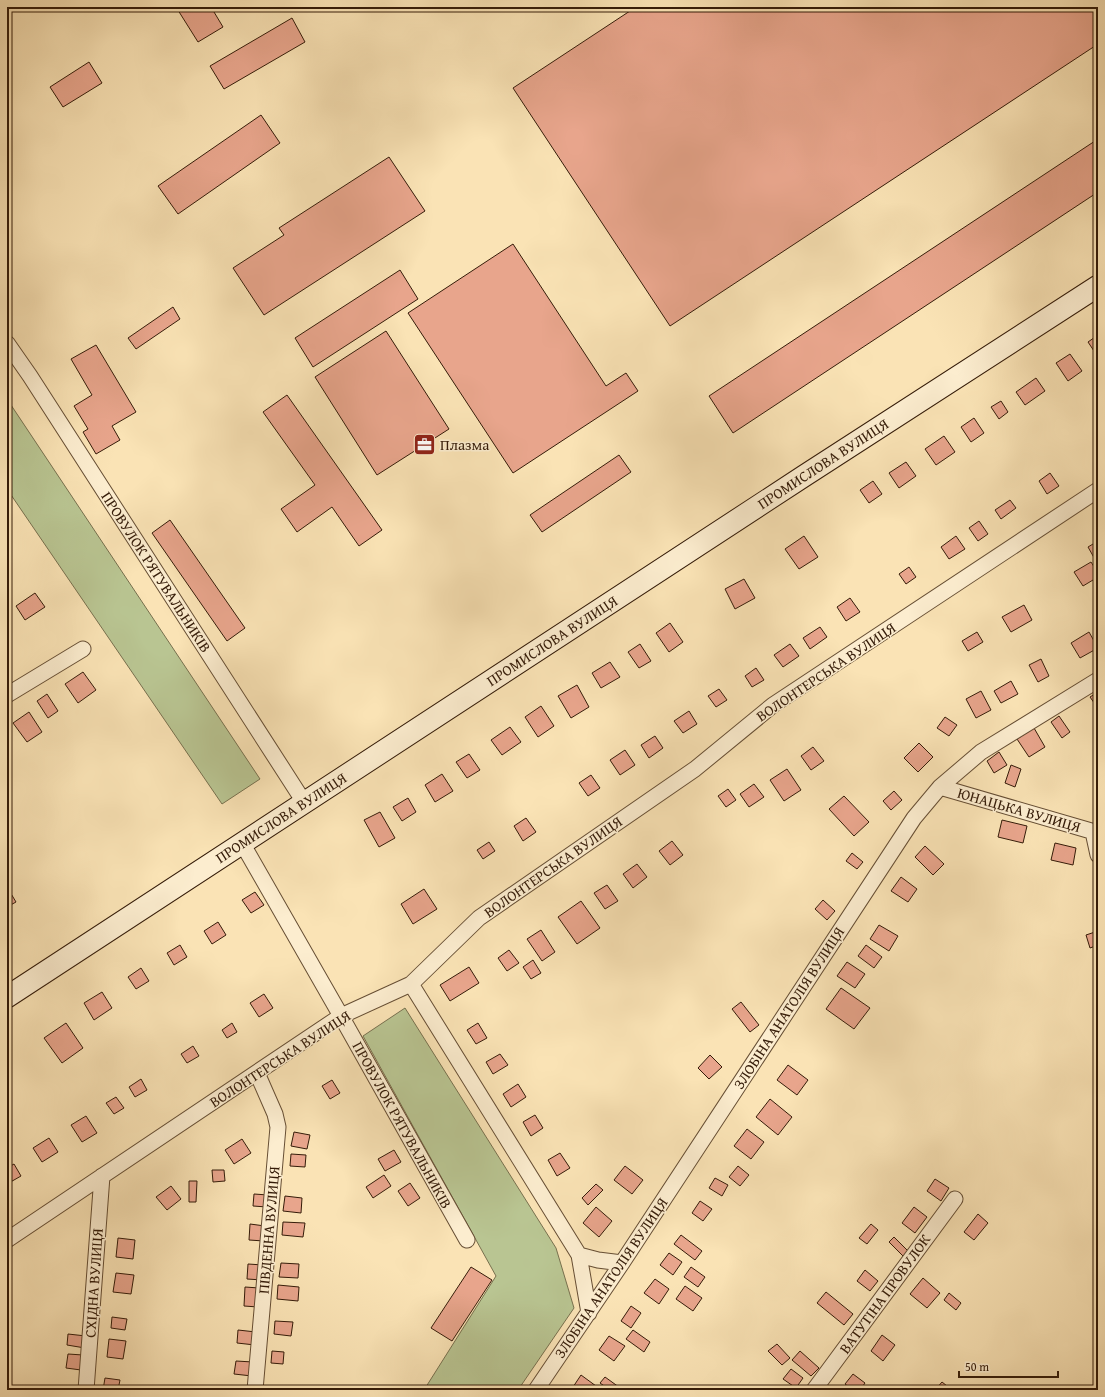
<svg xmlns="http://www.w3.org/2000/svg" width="1105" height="1397" viewBox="0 0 1105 1397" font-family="'Gentium Book Plus',serif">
  <rect width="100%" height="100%" fill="#fae3b5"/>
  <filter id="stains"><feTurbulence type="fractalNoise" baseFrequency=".005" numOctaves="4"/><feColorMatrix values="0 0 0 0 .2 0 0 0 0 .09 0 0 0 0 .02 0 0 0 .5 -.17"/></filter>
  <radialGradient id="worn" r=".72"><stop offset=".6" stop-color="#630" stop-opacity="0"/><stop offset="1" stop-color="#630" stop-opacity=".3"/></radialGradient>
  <path fill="#b9c592" stroke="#77704e" d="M7,399L260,779L222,804L7,489Z
    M405,1008L556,1248L574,1308L518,1390H424L496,1276L363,1036Z"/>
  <path fill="#e8a58c" stroke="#351c09" d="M176,7H211L223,27L198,42Z
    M636,7H1098V44L670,326L513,88Z
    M292,18L305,42L224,89L210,66Z
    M89,62L102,83L63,107L50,87Z
    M261,115L280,143L178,214L158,186Z
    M1098,139V192L733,433L709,396Z
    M389,157L425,211L264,315L233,268L284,235L279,228Z
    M513,244L606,386L626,373L638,391L513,473L408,313Z
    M400,270L418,299L313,367L295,338Z
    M173,307L180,319L136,349L128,338Z
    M386,331L449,429L377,475L315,377Z
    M1098,335V353L1096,354L1088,342Z
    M96,345L136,412L112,426L120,440L96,454L83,432L88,429L74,406L92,395L71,359Z
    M1070,354L1082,371L1068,381L1056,363Z
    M1036,378L1045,391L1025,405L1016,392Z
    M287,395L382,530L359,546L332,507L297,532L281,509L315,485L263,412Z
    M1001,401L1008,412L999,419L991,407Z
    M974,418L984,433L971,442L961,427Z
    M944,436L955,452L936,465L925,449Z
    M619,455L631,472L542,532L530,515Z
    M906,462L916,476L899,488L889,473Z
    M1050,473L1059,486L1047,494L1039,481Z
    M873,481L882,494L869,503L860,490Z
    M1010,500L1016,508L1001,519L995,510Z
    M170,520L245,628L227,641L152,533Z
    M979,521L988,534L978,541L969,528Z
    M804,536L818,557L799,569L785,549Z
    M956,536L965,549L949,559L941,547Z
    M1098,541V562L1097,563L1088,547Z
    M1091,562L1098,573V577L1083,586L1074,572Z
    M909,567L916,577L906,584L899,574Z
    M744,579L755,598L735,609L725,589Z
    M35,593L45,607L25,620L16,606Z
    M850,598L860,612L846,621L837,607Z
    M1024,605L1032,620L1011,632L1002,617Z
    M670,623L683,642L669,652L656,633Z
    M820,627L827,637L810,649L803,638Z
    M977,632L983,642L968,651L962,641Z
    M1089,632L1098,648L1080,658L1071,643Z
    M640,644L651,661L639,668L628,652Z
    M790,644L799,656L783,667L774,655Z
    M1041,659L1049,676L1038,682L1029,665Z
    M610,662L620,677L601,688L592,673Z
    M756,668L764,680L752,687L745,676Z
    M83,672L96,690L78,703L65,684Z
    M1011,681L1018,694L1001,703L994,691Z
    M577,685L589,707L571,718L558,696Z
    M719,689L727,700L716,707L708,696Z
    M981,691L991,710L976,718L966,699Z
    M1098,692V706L1097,707L1090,697Z
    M47,694L58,711L48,718L37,701Z
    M541,706L554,726L538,737L525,717Z
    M689,711L697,724L683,733L674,721Z
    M29,712L42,732L27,742L13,723Z
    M1059,716L1070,732L1062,738L1051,722Z
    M945,717L957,725L949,736L937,728Z
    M510,727L521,742L502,755L491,740Z
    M1034,728L1045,747L1029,757L1017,739Z
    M655,736L663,748L649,758L641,745Z
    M919,743L933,757L918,772L904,758Z
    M813,747L824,761L811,770L801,756Z
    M625,750L635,765L620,775L610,760Z
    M999,752L1007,765L994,773L987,761Z
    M469,754L480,770L467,778L456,762Z
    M1011,765L1021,769L1015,787L1005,783Z
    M787,769L801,790L784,801L770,780Z
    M442,774L453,791L435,802L425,785Z
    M591,775L600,788L588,796L579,783Z
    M754,784L764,797L749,807L740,794Z
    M728,789L736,800L726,807L718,796Z
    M894,791L902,800L891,810L883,801Z
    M844,796L869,822L854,836L829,809Z
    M408,798L416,812L402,821L393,807Z
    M380,812L395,838L379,847L364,820Z
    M526,818L536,832L523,841L514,826Z
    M1002,820L1027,826L1023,843L998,837Z
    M672,841L683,855L670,865L659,851Z
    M489,842L495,851L483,859L477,850Z
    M1055,843L1076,848L1073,865L1051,860Z
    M925,846L944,864L933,875L915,857Z
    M852,853L863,862L857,869L846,861Z
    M637,864L647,877L633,888L623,874Z
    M901,877L917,889L908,902L891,891Z
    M607,885L618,901L605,909L594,893Z
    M7,887L16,902L7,907Z
    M424,889L437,909L413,924L401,904Z
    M255,892L264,905L251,913L242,900Z
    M823,900L835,911L827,920L815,909Z
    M581,901L600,928L577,944L558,917Z
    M218,922L226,935L212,944L204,931Z
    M879,925L898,936L889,951L870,939Z
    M541,930L555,952L542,961L527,939Z
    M1098,931V945L1090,948L1086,935Z
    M180,945L187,957L174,965L167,953Z
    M866,945L882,957L874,968L858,956Z
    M509,950L519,963L507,971L498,958Z
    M533,960L541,973L531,979L523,967Z
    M847,962L865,974L855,988L837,976Z
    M469,967L479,983L450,1001L440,985Z
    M141,968L149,981L136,989L128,977Z
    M841,988L870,1008L854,1029L826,1009Z
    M102,992L112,1008L94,1020L84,1003Z
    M264,994L273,1008L259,1017L250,1003Z
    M741,1002L759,1025L750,1032L732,1009Z
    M66,1023L83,1048L62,1063L44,1038Z
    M232,1023L237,1032L227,1038L222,1030Z
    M478,1023L487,1038L476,1044L467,1030Z
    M193,1046L199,1056L187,1063L181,1054Z
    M500,1054L508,1065L493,1074L486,1062Z
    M710,1055L722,1067L709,1079L698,1068Z
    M788,1065L808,1080L797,1095L777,1080Z
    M141,1079L147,1090L135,1097L129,1087Z
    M332,1080L340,1093L330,1099L322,1086Z
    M518,1084L526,1097L511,1107L503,1094Z
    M116,1097L124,1108L114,1114L106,1103Z
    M770,1099L792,1117L778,1135L756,1117Z
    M535,1115L543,1128L531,1136L523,1122Z
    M86,1116L97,1133L82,1142L71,1125Z
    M747,1129L764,1142L751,1159L734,1146Z
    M294,1132L310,1135L307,1149L291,1146Z
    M49,1138L58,1152L42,1162L33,1148Z
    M242,1139L251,1153L234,1164L225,1150Z
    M394,1150L401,1162L385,1171L378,1159Z
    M560,1153L570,1168L557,1176L548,1160Z
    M291,1154L306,1155L305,1167L290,1166Z
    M14,1164L21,1176L7,1184V1168Z
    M625,1166L643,1180L632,1194L614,1180Z
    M738,1166L749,1175L740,1186L729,1177Z
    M212,1170H224L225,1181L213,1182Z
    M384,1175L391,1186L373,1198L366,1187Z
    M715,1178L728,1185L722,1196L709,1188Z
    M935,1179L949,1188L941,1201L927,1191Z
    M189,1181H197L196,1202H189Z
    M410,1183L420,1198L408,1206L398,1191Z
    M596,1184L603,1190L588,1205L582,1198Z
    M171,1186L181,1199L167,1210L156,1197Z
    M254,1194L268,1195L267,1207L253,1206Z
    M285,1196L302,1198L301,1213L283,1211Z
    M700,1201L712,1209L703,1221L692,1213Z
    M596,1207L612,1221L599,1237L583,1223Z
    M914,1207L927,1217L915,1233L902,1223Z
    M978,1214L988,1223L974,1240L964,1232Z
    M283,1222L305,1223L303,1237L282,1235Z
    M250,1224L265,1226L264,1241L249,1240Z
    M871,1224L878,1230L867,1244L859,1238Z
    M681,1235L702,1251L695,1260L674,1244Z
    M894,1237L909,1252L904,1257L889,1242Z
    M118,1238L135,1240L133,1259L116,1257Z
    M669,1253L682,1262L673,1275L660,1265Z
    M281,1263L299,1264L298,1278L279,1277Z
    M248,1264L263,1265L262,1280L247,1279Z
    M471,1267L492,1280L452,1341L431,1328Z
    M691,1267L705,1277L698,1287L684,1277Z
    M865,1270L878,1281L870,1291L857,1281Z
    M116,1273L134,1275L131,1294L113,1292Z
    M923,1278L940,1293L927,1308L910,1294Z
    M655,1279L669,1289L659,1304L644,1293Z
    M278,1285L299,1287L298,1301L277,1299Z
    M685,1286L702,1298L693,1311L676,1299Z
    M245,1287L259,1288L258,1307L244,1306Z
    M826,1292L853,1314L844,1325L817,1303Z
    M949,1293L961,1303L956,1310L944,1300Z
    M631,1306L641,1313L631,1328L621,1321Z
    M112,1317L127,1319L125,1330L111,1328Z
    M275,1321L293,1322L291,1336L274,1334Z
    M238,1330L256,1332L255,1345L237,1343Z
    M633,1330L650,1342L644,1352L626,1339Z
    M68,1334L86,1336L85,1348L67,1345Z
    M882,1335L895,1345L883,1361L871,1351Z
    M609,1336L625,1346L614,1361L599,1350Z
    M109,1339L126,1341L123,1359L107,1357Z
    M777,1344L790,1358L782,1365L768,1351Z
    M272,1351L284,1352L283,1364L271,1363Z
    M800,1351L819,1368L811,1376L792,1360Z
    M68,1354L83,1355L81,1370L66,1368Z
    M236,1361L253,1362L252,1376L234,1374Z
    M791,1369L803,1378L796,1388L783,1379Z
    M853,1374L865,1383L860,1390H853L845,1384Z
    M581,1375L596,1386L593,1390H571Z
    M605,1377L623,1390H610L600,1383Z
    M105,1378L120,1380L118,1390H103Z
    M942,1382L952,1390H935Z"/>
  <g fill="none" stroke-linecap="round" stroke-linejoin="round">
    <defs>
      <path id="street" d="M7,343L30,376L304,802
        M7,695L83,649
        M940,787L1098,833
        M1093,832L1098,855
        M242,843L341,1016L467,1240
        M411,984L579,1255L589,1313
        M7,1240L341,1016L411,984L479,918L695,769L773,705L1098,490
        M579,1255L598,1260L622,1263
        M86,1390L102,1176
        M255,1390L278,1127L275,1114L257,1073
        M536,1390L622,1263L914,818L940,787L981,752L1098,680
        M814,1390L955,1199"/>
      <path id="secondary" d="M7,997L804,476L1098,286"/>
    </defs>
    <use href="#street" stroke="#664e34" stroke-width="17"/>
    <use href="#secondary" stroke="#351c09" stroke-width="23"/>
    <use href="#street" stroke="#fcedcf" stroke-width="15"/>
    <use href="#secondary" stroke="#fcedcf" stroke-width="21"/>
  </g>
  <defs>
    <symbol id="office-square" viewBox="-11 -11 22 22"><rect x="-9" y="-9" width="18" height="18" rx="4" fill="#8f2418" stroke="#fcedcf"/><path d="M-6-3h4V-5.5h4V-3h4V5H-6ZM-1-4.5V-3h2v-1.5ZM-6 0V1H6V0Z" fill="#fff"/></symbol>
  </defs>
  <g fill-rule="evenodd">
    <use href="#office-square" x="412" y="432" width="25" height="25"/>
  </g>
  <g text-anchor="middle" stroke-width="3" stroke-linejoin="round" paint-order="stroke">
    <g font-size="15" fill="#351c09" stroke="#fcedcf" text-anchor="start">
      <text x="440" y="450">Плазма</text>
    </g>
    <g font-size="15" fill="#351c09" stroke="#fcedcf">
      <text transform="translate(823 464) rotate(-33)" y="5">ПРОМИСЛОВА ВУЛИЦЯ</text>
      <text transform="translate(156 572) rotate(57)" y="5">ПРОВУЛОК РЯТУВАЛЬНИКІВ</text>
      <text transform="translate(552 641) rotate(-33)" y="5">ПРОМИСЛОВА ВУЛИЦЯ</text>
      <text transform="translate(826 672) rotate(-34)" y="5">ВОЛОНТЕРСЬКА ВУЛИЦЯ</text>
      <text transform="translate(1019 810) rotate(16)" y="5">ЮНАЦЬКА ВУЛИЦЯ</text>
      <text transform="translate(281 818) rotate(-33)" y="5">ПРОМИСЛОВА ВУЛИЦЯ</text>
      <text transform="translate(553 867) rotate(-35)" y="5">ВОЛОНТЕРСЬКА ВУЛИЦЯ</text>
      <text transform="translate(789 1008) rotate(-57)" y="5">ЗЛОБІНА АНАТОЛІЯ ВУЛИЦЯ</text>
      <text transform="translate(280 1059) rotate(-33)" y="5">ВОЛОНТЕРСЬКА ВУЛИЦЯ</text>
      <text transform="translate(402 1125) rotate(61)" y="5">ПРОВУЛОК РЯТУВАЛЬНИКІВ</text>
      <text transform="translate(269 1230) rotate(-85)" y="5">ПІВДЕННА ВУЛИЦЯ</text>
      <text transform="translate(611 1278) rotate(-56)" y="5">ЗЛОБІНА АНАТОЛІЯ ВУЛИЦЯ</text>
      <text transform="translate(94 1283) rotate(-86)" y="5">СХІДНА ВУЛИЦЯ</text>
      <text transform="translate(885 1294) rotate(-54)" y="5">ВАТУТІНА ПРОВУЛОК</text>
    </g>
  </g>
  <rect width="1105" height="1397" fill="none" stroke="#fae3b5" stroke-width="24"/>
  <rect x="8" y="8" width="1089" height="1381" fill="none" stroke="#351c09" stroke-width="2"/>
  <rect x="12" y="12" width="1081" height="1373" fill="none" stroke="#351c09"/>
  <path d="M959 1371v6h99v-6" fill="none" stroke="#351c09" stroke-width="2"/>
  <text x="965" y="1371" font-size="12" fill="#351c09" stroke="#fcedcf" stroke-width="3" paint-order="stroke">50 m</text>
  <rect width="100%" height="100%" filter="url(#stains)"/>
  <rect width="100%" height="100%" fill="url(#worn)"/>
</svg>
